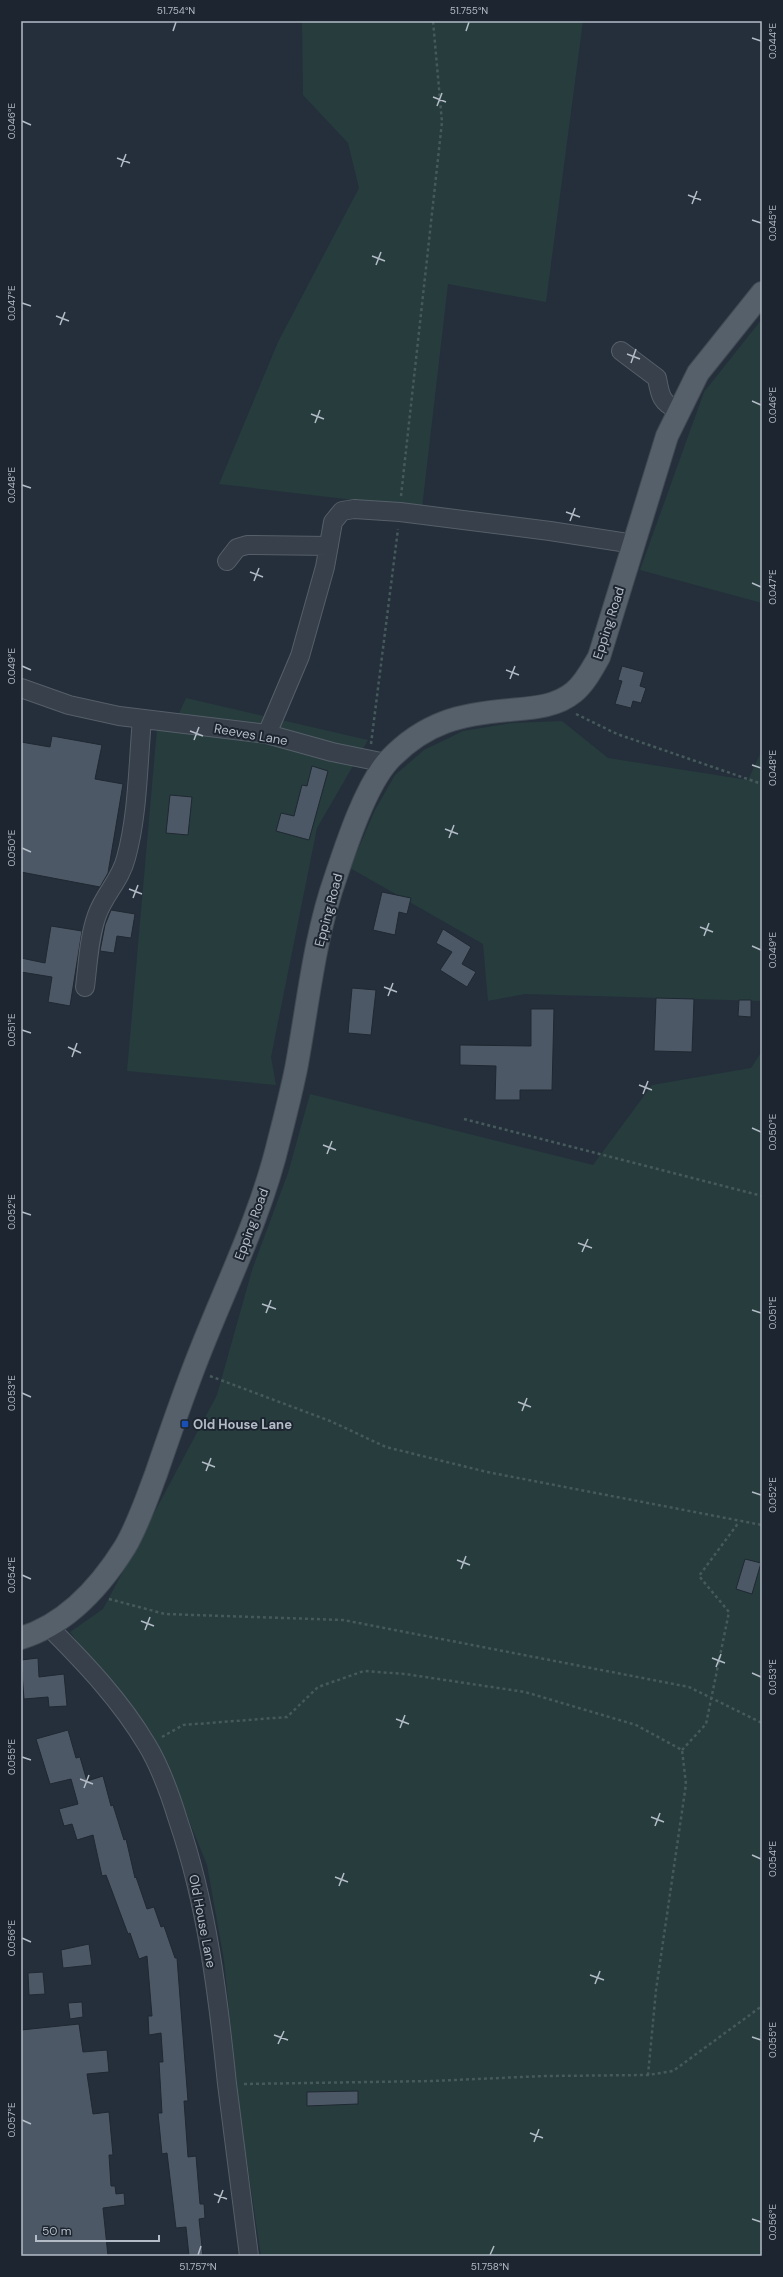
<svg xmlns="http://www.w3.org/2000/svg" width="783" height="2277" viewBox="0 0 783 2277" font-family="'DM Sans',sans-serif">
  <rect width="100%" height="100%" fill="#242f3b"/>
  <path fill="#273c3d" d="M302,21H583L546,302L448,284L422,508L219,484L278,342L359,188L348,143L303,95Z
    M762,319V603L640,570L704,392Z
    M186,698L368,740L317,828L271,1057L276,1085L127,1071L157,728L171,731Z
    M562,721L608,758L748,780L762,750V1001L525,994L488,1001L483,944L350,868L375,810L395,775L424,750L463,731L512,723Z
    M762,1051V2256H261L239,2109L224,1960L207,1865L159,1747L70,1632L103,1609L217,1395L252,1270L288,1173L310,1094L593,1165L652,1085L751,1068Z"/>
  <path fill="#4d5866" stroke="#1f2832" d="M622,666L644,672L640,686L646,688L641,703L633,701L631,708L615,704L622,681L618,680Z
    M52,736L102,745L95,779L123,784L108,873L100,887L21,872V742L50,747Z
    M312,766L328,771L309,840L276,831L281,813L294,816L302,785L307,786Z
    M170,795L192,797L188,835L166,833Z
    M382,892L411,898L407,914L399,912L395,935L373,930Z
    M111,910L135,914L131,938L117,936L114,953L100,951L105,925Z
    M51,926L82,931L70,1006L48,1002L52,977L21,972V958L45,963Z
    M443,929L471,947L462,964L476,972L467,987L440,970L452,952L436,943Z
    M352,988L376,990L371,1035L348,1033Z
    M656,998L694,999L692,1052L654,1051Z
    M739,1000H751V1017L738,1016Z
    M531,1009H554L552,1090H520V1100H495L496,1066L460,1065V1045L531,1046Z
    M745,1559L761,1563L752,1594L736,1589Z
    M38,1658L39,1677L64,1674L67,1706L49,1707L48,1697L24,1699L21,1660Z
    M68,1730L76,1758L80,1757L87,1781L103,1776L111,1806L113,1805L124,1840L126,1839L135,1878L136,1877L147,1909L154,1907L161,1927L164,1926L175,1958H177L188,2101H184L188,2157L196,2156L200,2204H204L205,2218L199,2219L203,2256H189L186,2227L176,2228L167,2153L162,2154L158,2113H162L159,2062H163L161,2033L149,2035L148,2016H152L147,1956L139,1959L130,1933L128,1934L106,1875L102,1876L93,1835L77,1840L72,1824L64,1826L59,1809L78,1804L71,1779L50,1784L36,1739Z
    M89,1944L92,1965L63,1968L61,1950Z
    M43,1972L45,1994L29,1995L28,1973Z
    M82,2002L83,2017L70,2019L68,2003Z
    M79,2024L83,2052L107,2050L109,2072L87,2074L93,2114L109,2112L113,2155H109L111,2186H115L116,2194L124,2193L125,2205L103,2208L108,2256H21V2030Z
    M358,2091V2104L307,2106V2092Z"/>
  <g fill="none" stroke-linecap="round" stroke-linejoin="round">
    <defs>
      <path id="minor" d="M621,351L657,378C660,395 661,403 678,410
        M227,561L237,548L247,545L329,546
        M21,688L69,705L119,716L267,734L332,752L386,763
        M267,734L300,656L325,567L333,522L342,511L354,509L400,512L550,531L634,544
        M85,987C88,963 89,937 97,915C104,895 121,879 126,858C138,815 138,763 142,719
        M49,1627C85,1663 121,1701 147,1745C161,1768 170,1794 178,1820C207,1905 218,1995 227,2084C234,2141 242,2199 249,2256"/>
      <path id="major" d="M21,1638C67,1624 100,1587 125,1547C138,1525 147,1498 156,1474C168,1439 180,1404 193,1370C222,1293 260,1220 279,1140C285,1117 291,1093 296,1069C308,1005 314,938 336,876C347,843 366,785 389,760C425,722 461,714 510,710C532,708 556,707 574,692C585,683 592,669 599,657L667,436L698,373L762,293"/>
    </defs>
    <use href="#minor" stroke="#565f69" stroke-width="20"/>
    <use href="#major" stroke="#414a54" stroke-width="24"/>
    <path stroke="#46595b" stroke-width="2.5" stroke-dasharray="3 3" stroke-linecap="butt" d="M401,496L442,122L433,21
      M576,714L617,734L762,784
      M371,744L398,529
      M464,1119L762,1196
      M210,1376L330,1421L386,1447L487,1472L762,1525
      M109,1599L165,1614L343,1620L689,1687L762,1723
      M162,1737L183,1725L287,1717L318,1687L364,1671L405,1674L525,1692L636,1725L682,1750L686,1784L656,1990L648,2075
      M682,1750L706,1724L729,1612L699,1576L739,1522
      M244,2084L432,2081L544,2076L648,2075L673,2071L762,2006"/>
    <use href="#minor" stroke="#38414b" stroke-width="18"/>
    <use href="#major" stroke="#56606b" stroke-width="22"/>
  </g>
  <path fill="none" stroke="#b3bcc7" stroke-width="1.5" d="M173,31L176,22M466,31L469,22M752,38L761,41M433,97L446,102M437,106L442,93M22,121L31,125M117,158L130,163M121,167L126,154M688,195L701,200M692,204L697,191M752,220L761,223M372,256L385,261M376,265L381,252M22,303L31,306M56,316L69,321M60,325L65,312M627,354L640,359M631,363L636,349M752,401L761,405M311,414L324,419M315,423L320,410M22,485L31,488M566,512L580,517M570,521L575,508M250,572L263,577M254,581L259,568M752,583L761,587M22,666L31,670M506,670L519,675M510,679L515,666M190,731L203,736M194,740L199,727M752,765L761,768M445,829L458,834M449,838L454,825M22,848L31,852M129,889L142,894M133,898L138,885M700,927L713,932M704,936L709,923M752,946L761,950M384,987L397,992M388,996L393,983M22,1030L31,1033M68,1047L81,1053M72,1057L77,1043M639,1085L652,1090M643,1094L648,1081M752,1128L761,1132M323,1145L336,1150M327,1154L332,1141M22,1212L31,1215M578,1243L592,1248M582,1252L588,1239M262,1304L276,1309M752,1310L761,1313M266,1313L271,1300M22,1393L31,1397M518,1402L531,1407M522,1411L527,1398M202,1462L215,1467M206,1471L211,1458M752,1492L761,1495M457,1560L470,1565M461,1569L466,1556M22,1575L31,1579M141,1621L154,1626M145,1630L150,1617M712,1658L725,1663M716,1667L721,1654M752,1673L761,1677M396,1719L409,1724M400,1728L405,1715M22,1757L31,1760M80,1779L93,1784M84,1788L89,1775M651,1817L664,1822M655,1826L660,1813M752,1855L761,1859M335,1877L348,1882M339,1886L344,1873M22,1938L31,1942M590,1975L604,1980M595,1984L600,1971M274,2035L288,2040M752,2037L761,2040M278,2044L284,2031M22,2120L31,2124M530,2133L543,2138M534,2142L539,2129M214,2194L227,2199M218,2203L223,2190M752,2219L761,2222M198,2255L201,2246M490,2255L494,2246"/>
  <rect fill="#1a4fb4" stroke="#1d2630" stroke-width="1.5" x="181" y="1420" width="8" height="8" rx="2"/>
  <g text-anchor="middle" stroke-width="4" stroke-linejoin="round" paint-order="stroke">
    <g font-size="13" fill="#b3bcc7" stroke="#1d2630">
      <text transform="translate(608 623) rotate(-72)" y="5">Epping Road</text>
      <text transform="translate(251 734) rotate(10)" y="5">Reeves Lane</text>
      <text transform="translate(328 910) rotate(-75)" y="5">Epping Road</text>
      <text transform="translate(251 1224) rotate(-70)" y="5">Epping Road</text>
      <text transform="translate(203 1921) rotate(79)" y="5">Old House Lane</text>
    </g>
    <g font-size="13" font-weight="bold" fill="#b3bcc7" stroke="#1d2630" text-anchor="start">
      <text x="193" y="1429">Old House Lane</text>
    </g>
  </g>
  <rect width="783" height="2277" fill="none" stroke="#1d2630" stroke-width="44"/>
  <path d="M36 2235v6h123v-6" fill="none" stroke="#b3bcc7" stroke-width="2"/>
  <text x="42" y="2235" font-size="12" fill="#b3bcc7" stroke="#1d2630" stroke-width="3" paint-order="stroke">50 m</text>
  <rect x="22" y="22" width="739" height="2233" fill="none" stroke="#b3bcc7" stroke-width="1.5"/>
  <g font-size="10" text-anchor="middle" fill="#b3bcc7">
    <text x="176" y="14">51.754°N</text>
    <text x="469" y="14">51.755°N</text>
    <text transform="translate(772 41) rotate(-90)" y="4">0.044°E</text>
    <text transform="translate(11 121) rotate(-90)" y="4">0.046°E</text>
    <text transform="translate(772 223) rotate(-90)" y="4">0.045°E</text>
    <text transform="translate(11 303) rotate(-90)" y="4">0.047°E</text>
    <text transform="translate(772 405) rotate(-90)" y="4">0.046°E</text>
    <text transform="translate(11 485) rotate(-90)" y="4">0.048°E</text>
    <text transform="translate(772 587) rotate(-90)" y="4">0.047°E</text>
    <text transform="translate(11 666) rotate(-90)" y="4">0.049°E</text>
    <text transform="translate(772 768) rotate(-90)" y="4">0.048°E</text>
    <text transform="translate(11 848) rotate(-90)" y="4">0.050°E</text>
    <text transform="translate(772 950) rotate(-90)" y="4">0.049°E</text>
    <text transform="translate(11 1030) rotate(-90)" y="4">0.051°E</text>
    <text transform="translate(772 1132) rotate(-90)" y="4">0.050°E</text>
    <text transform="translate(11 1212) rotate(-90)" y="4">0.052°E</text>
    <text transform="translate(772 1313) rotate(-90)" y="4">0.051°E</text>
    <text transform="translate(11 1393) rotate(-90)" y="4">0.053°E</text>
    <text transform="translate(772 1495) rotate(-90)" y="4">0.052°E</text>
    <text transform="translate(11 1575) rotate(-90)" y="4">0.054°E</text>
    <text transform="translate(772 1677) rotate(-90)" y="4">0.053°E</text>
    <text transform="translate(11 1757) rotate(-90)" y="4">0.055°E</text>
    <text transform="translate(772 1859) rotate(-90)" y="4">0.054°E</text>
    <text transform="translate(11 1938) rotate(-90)" y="4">0.056°E</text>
    <text transform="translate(772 2040) rotate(-90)" y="4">0.055°E</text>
    <text transform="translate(11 2120) rotate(-90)" y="4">0.057°E</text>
    <text transform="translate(772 2222) rotate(-90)" y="4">0.056°E</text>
    <text x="198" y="2270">51.757°N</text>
    <text x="490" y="2270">51.758°N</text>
  </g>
</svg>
